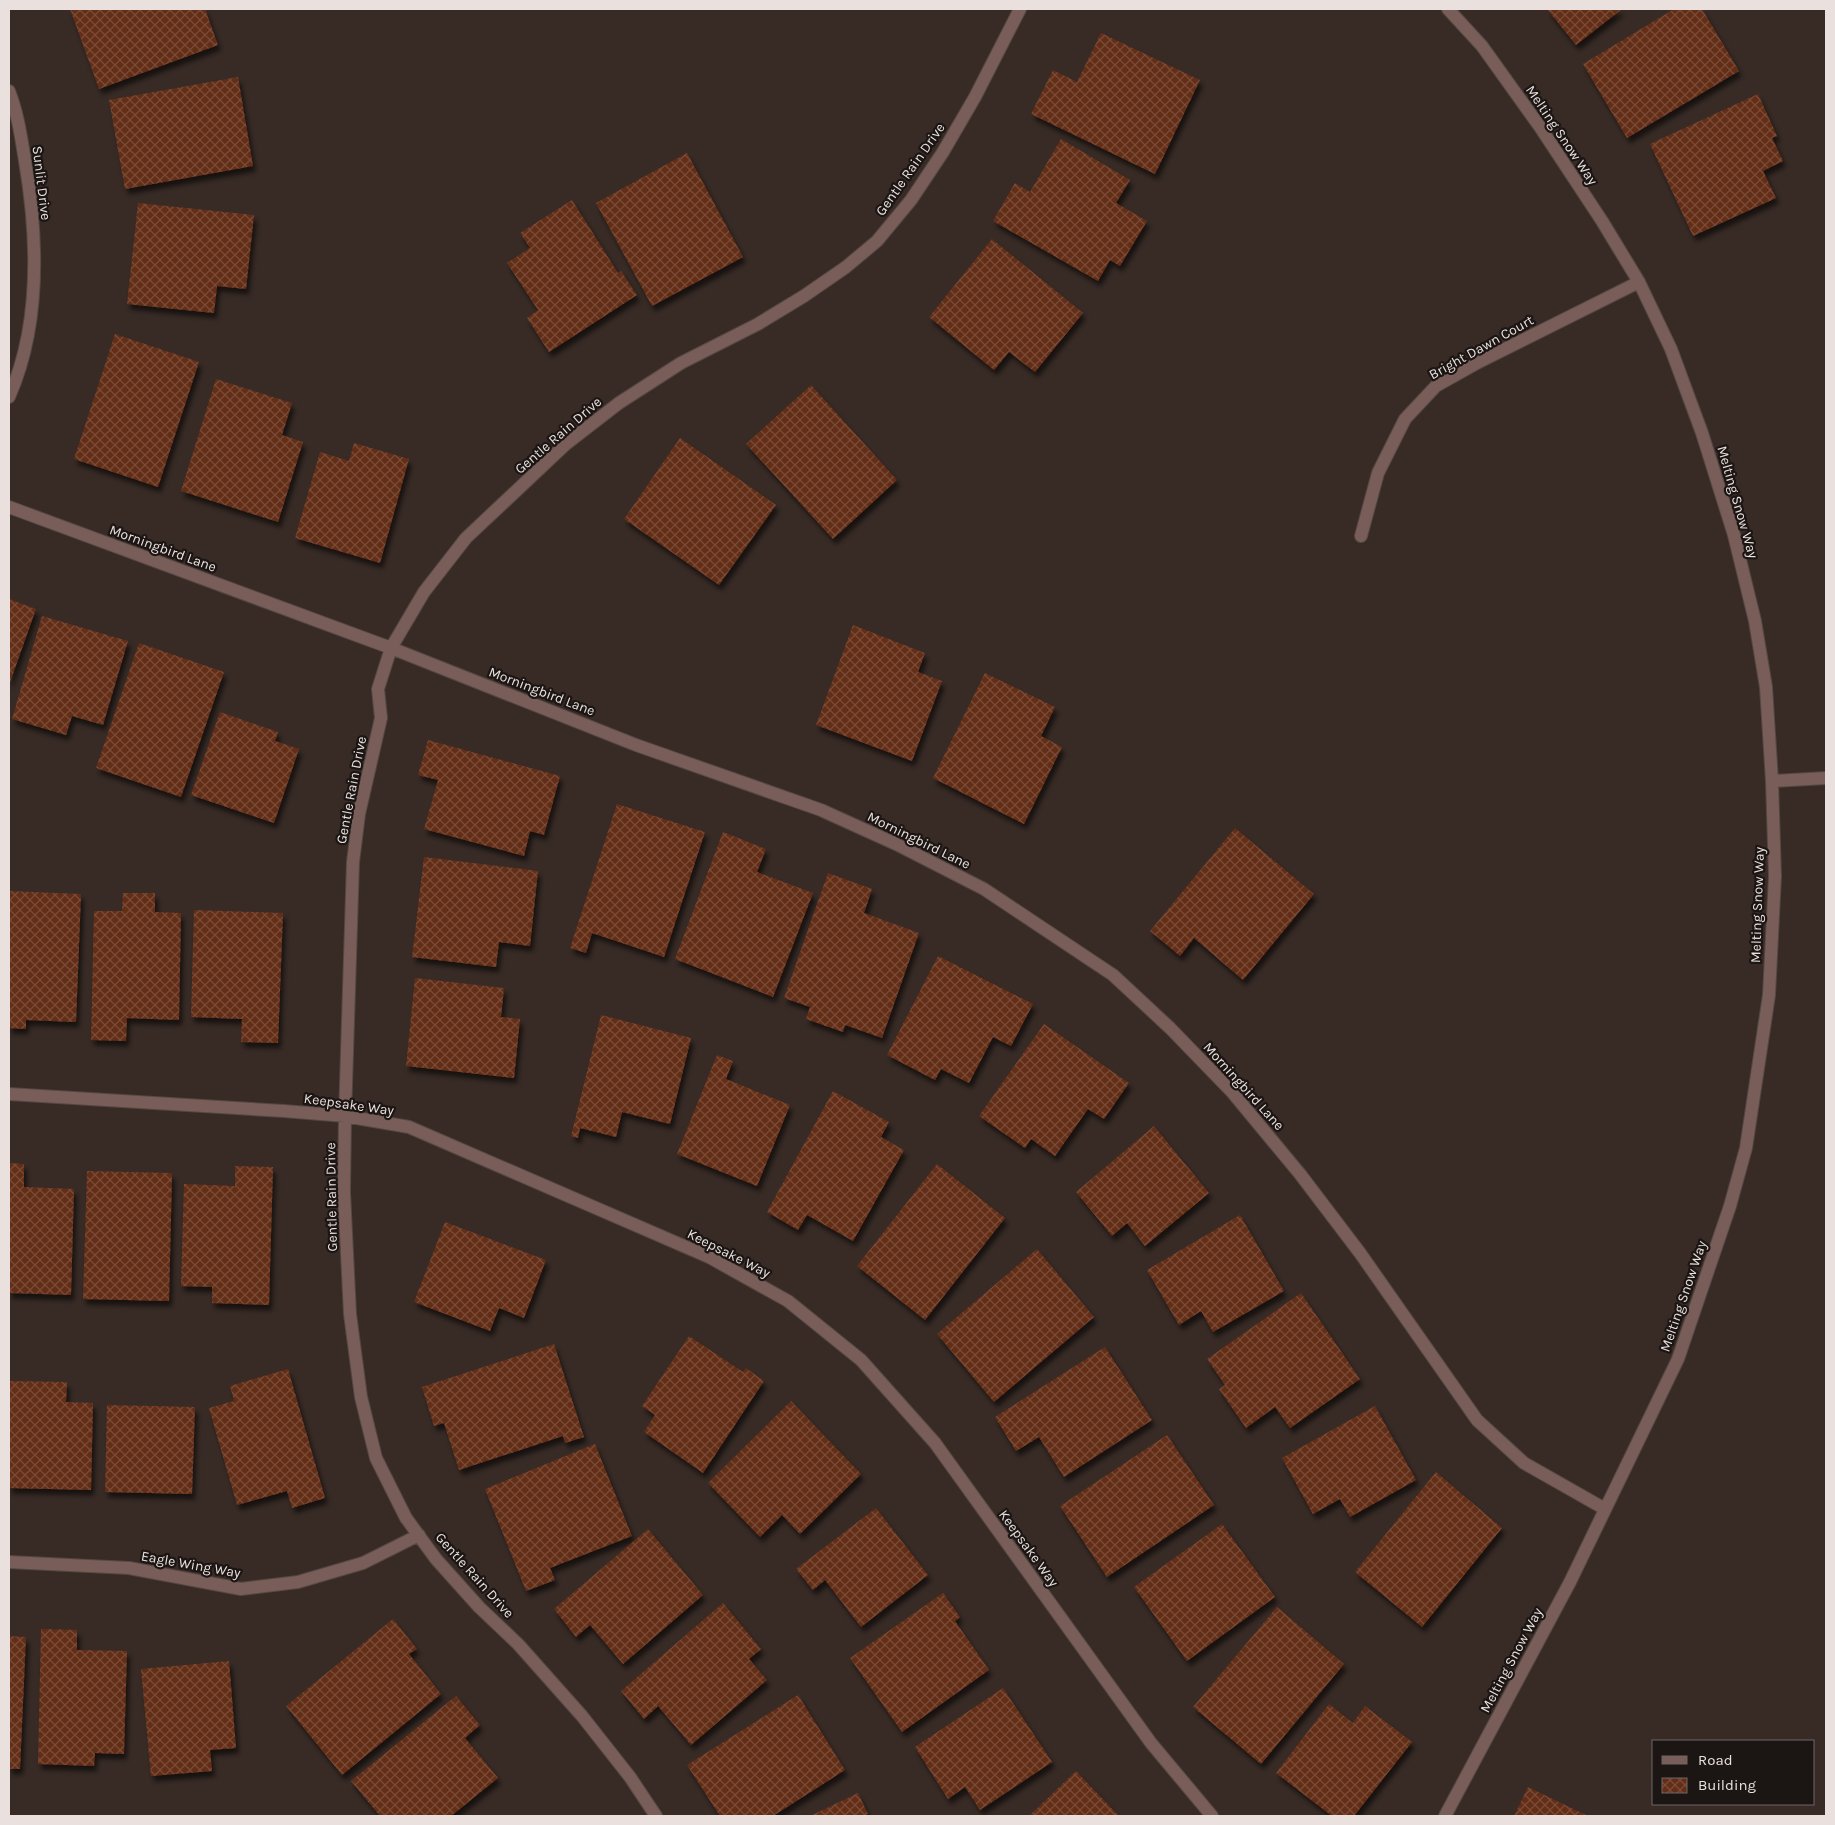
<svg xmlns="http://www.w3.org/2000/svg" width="1835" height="1825" viewBox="0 0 1835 1825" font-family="Karla,sans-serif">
  <defs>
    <pattern id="building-cross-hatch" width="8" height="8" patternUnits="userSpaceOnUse" patternTransform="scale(1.25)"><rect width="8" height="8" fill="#632d17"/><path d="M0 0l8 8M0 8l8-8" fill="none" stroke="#7a4b38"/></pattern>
    <filter id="shadow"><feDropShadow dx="3" dy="5.5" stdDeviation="2.5" flood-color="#0009"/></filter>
  </defs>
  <rect width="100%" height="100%" fill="#382b26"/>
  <path fill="url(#building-cross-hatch)" filter="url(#shadow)" d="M70,9H205L218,45L99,89Z
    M1547,9H1622L1576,45Z
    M1674,9H1702L1739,71L1627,138L1583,64Z
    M1101,33L1200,80L1155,174L1031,114L1053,70L1077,82Z
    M238,77L253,166L125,189L109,100Z
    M1758,94L1777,136L1772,138L1783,161L1763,171L1776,198L1693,236L1650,144Z
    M1061,139L1130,180L1116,203L1147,221L1120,266L1110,260L1098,281L993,221L1015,183L1030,192Z
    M687,153L743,257L652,306L596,203Z
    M572,200L618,273L621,271L637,295L549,352L527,318L538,310L507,263L530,248L520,233Z
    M138,203L254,215L246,289L217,286L214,313L127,304Z
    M992,239L1083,313L1035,372L1009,352L994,370L929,317Z
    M115,334L199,362L158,487L74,459Z
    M216,379L292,403L282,435L303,442L278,522L181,491Z
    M811,385L897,480L833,539L746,444Z
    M680,438L776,505L719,585L624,519Z
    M354,443L409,459L380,563L295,538L320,452L349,461Z
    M9,599L36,609L9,685Z
    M42,616L128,641L103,725L72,716L66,735L12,719Z
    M853,625L925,653L918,672L942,681L912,761L816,725Z
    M139,643L224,672L181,797L96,768Z
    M985,673L1055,707L1041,736L1062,747L1024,824L933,778Z
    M220,712L278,732L275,741L299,749L274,823L191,795Z
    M428,740L560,776L544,835L530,831L524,856L424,829L438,780L418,775Z
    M617,804L705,832L664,957L592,933L586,953L570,948Z
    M1235,828L1314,894L1243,980L1194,938L1180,956L1150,931Z
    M723,832L766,849L757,872L813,893L773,997L675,959Z
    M424,857L538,871L530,946L499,942L496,967L412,957Z
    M828,873L872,889L864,913L919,933L882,1038L845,1025L843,1032L806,1019L810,1007L784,998Z
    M9,891L81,894L76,1022L26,1020V1029L9,1028Z
    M123,893H155V912L181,913L179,1020L127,1018L126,1041L91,1040L94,911H122Z
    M194,910L283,913L278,1043L241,1042L242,1019L191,1017Z
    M938,956L1033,1004L1011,1046L993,1037L969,1083L941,1069L935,1080L887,1055Z
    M415,978L504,988L501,1017L520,1019L514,1078L406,1066Z
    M601,1015L691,1038L670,1124L622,1112L616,1137L580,1128L578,1138L571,1136Z
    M1044,1024L1129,1083L1104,1119L1088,1109L1055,1156L1031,1139L1025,1148L979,1116Z
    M717,1055L733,1061L726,1079L790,1105L757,1186L677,1154Z
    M833,1091L889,1122L881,1137L904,1150L853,1241L807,1215L798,1230L767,1212Z
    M1154,1126L1209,1193L1145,1246L1127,1223L1112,1236L1076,1192Z
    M9,1163L24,1164V1187L74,1189L71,1295L9,1293Z
    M937,1164L1005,1218L925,1320L857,1266Z
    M235,1166L273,1167L269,1305L212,1303V1287L181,1286L184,1184L235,1186Z
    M87,1171L172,1173L169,1301L83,1299Z
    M1240,1215L1284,1291L1213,1332L1201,1311L1179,1325L1147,1270Z
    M445,1222L546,1260L524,1318L499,1308L490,1331L414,1302Z
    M1037,1249L1094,1317L994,1402L937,1334Z
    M1301,1293L1360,1379L1290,1428L1275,1407L1246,1428L1219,1389L1225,1385L1207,1359Z
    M689,1336L743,1372L746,1368L764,1381L703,1473L644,1432L655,1415L642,1406Z
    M554,1344L584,1437L565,1443L563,1436L459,1470L444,1423L434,1426L422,1387Z
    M1105,1347L1152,1420L1064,1477L1039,1437L1016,1451L995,1417Z
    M288,1369L325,1498L292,1508L287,1491L237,1505L209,1408L234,1401L230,1386Z
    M9,1381L67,1382L66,1402L93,1403L91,1490L9,1488Z
    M791,1401L861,1474L800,1534L782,1515L760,1537L708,1483Z
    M107,1405L195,1407L192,1494L105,1492Z
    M1375,1406L1416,1480L1350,1517L1340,1499L1313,1514L1282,1458Z
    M1167,1435L1214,1505L1107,1577L1060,1506Z
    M595,1444L632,1536L550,1568L555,1580L526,1591L485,1489Z
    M1436,1472L1502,1528L1422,1627L1355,1572Z
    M876,1508L928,1575L861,1627L825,1580L813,1590L796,1569Z
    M1222,1524L1275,1597L1187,1661L1134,1587Z
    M648,1529L703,1595L623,1664L590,1625L576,1637L554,1609Z
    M943,1593L960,1617L955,1621L989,1670L902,1732L850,1658Z
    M723,1603L761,1649L749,1659L767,1680L691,1745L658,1706L644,1719L621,1691Z
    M1277,1607L1344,1664L1261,1764L1193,1707Z
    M393,1619L417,1649L409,1654L441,1694L342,1775L286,1706Z
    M41,1629L77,1630V1650L127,1651L124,1754L95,1753L94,1766L38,1764Z
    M9,1636L26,1637L20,1769H9Z
    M229,1661L236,1748L210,1750L212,1771L151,1776L141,1669Z
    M1003,1688L1052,1762L980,1810L965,1787L948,1799L915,1747Z
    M798,1695L845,1770L773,1816H720L687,1765Z
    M456,1696L480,1725L465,1738L498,1778L451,1816H380L351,1781Z
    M1329,1704L1353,1723L1365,1706L1412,1742L1354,1816H1332L1276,1773Z
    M1076,1771L1119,1816H1029Z
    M1528,1787L1588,1816H1514Z
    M858,1793L868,1814L863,1816H810Z"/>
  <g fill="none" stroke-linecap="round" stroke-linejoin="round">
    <defs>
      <path id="minor" d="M9,91C18,114 21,137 25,161C38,238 41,325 9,397
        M9,507L391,648L636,745L821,810L896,844L984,889L1113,975L1170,1028L1232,1092L1300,1174L1360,1253L1477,1420L1524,1463L1605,1509
        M1361,536L1378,473L1405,419L1436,386L1477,363L1639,282
        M1772,781L1826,778
        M9,1094L284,1111L345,1116L409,1127L709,1257L788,1301L861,1360L935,1443L1151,1743L1212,1816
        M9,1562L129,1568L241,1589L298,1582L363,1563L419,1535
        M656,1816L630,1777L582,1716L518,1644L479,1607L436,1559L406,1518L376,1458L361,1397L350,1314L344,1192L345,1116L353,862L359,814L381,718L378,689L391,648L424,592L466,538L566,444L619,403L681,363L758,324L804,296L846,267L877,241L911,200L943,152L975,97L1020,9
        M1445,1816L1570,1582L1678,1359L1730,1206L1746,1148L1769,995L1775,876L1772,781L1766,687L1755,621L1734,535L1702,433L1671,349L1639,282L1602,221L1540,127L1482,46L1448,9"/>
    </defs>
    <use href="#minor" stroke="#544843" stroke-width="14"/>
    <use href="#minor" stroke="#795d59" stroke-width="12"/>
  </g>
  <g text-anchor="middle" stroke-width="4.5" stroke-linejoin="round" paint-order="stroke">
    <g font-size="14" fill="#eae1de" stroke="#1b1513">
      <text transform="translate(1562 135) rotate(56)" y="5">Melting Snow Way</text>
      <text transform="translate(910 169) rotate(-55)" y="5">Gentle Rain Drive</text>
      <text transform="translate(42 183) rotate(83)" y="5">Sunlit Drive</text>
      <text transform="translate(1481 347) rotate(-29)" y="5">Bright Dawn Court</text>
      <text transform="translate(558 435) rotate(-41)" y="5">Gentle Rain Drive</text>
      <text transform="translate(1738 502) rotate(74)" y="5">Melting Snow Way</text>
      <text transform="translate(163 548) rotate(20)" y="5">Morningbird Lane</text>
      <text transform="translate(542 691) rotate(21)" y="5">Morningbird Lane</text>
      <text transform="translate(351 790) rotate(-79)" y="5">Gentle Rain Drive</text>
      <text transform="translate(919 840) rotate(26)" y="5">Morningbird Lane</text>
      <text transform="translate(1757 905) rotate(-88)" y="5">Melting Snow Way</text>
      <text transform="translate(1244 1086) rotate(48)" y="5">Morningbird Lane</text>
      <text transform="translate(349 1104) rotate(8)" y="5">Keepsake Way</text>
      <text transform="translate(331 1197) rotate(-91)" y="5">Gentle Rain Drive</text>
      <text transform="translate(729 1253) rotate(27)" y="5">Keepsake Way</text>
      <text transform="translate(1683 1296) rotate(-71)" y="5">Melting Snow Way</text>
      <text transform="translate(1029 1548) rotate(54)" y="5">Keepsake Way</text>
      <text transform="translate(191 1564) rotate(10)" y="5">Eagle Wing Way</text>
      <text transform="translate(475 1575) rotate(48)" y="5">Gentle Rain Drive</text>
      <text transform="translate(1511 1660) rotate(-62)" y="5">Melting Snow Way</text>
    </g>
  </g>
  <rect width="1835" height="1825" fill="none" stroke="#eae1de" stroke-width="20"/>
  <rect x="1652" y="1740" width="162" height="65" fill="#1b1513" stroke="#6e6764"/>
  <rect x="1662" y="1756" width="25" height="8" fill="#795d59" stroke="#6e6764"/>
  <text x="1698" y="1765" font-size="15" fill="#eae1de">Road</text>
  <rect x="1662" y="1778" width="25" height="15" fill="url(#building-cross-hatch)" stroke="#6e6764"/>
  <text x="1698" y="1790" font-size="15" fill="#eae1de">Building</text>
</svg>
